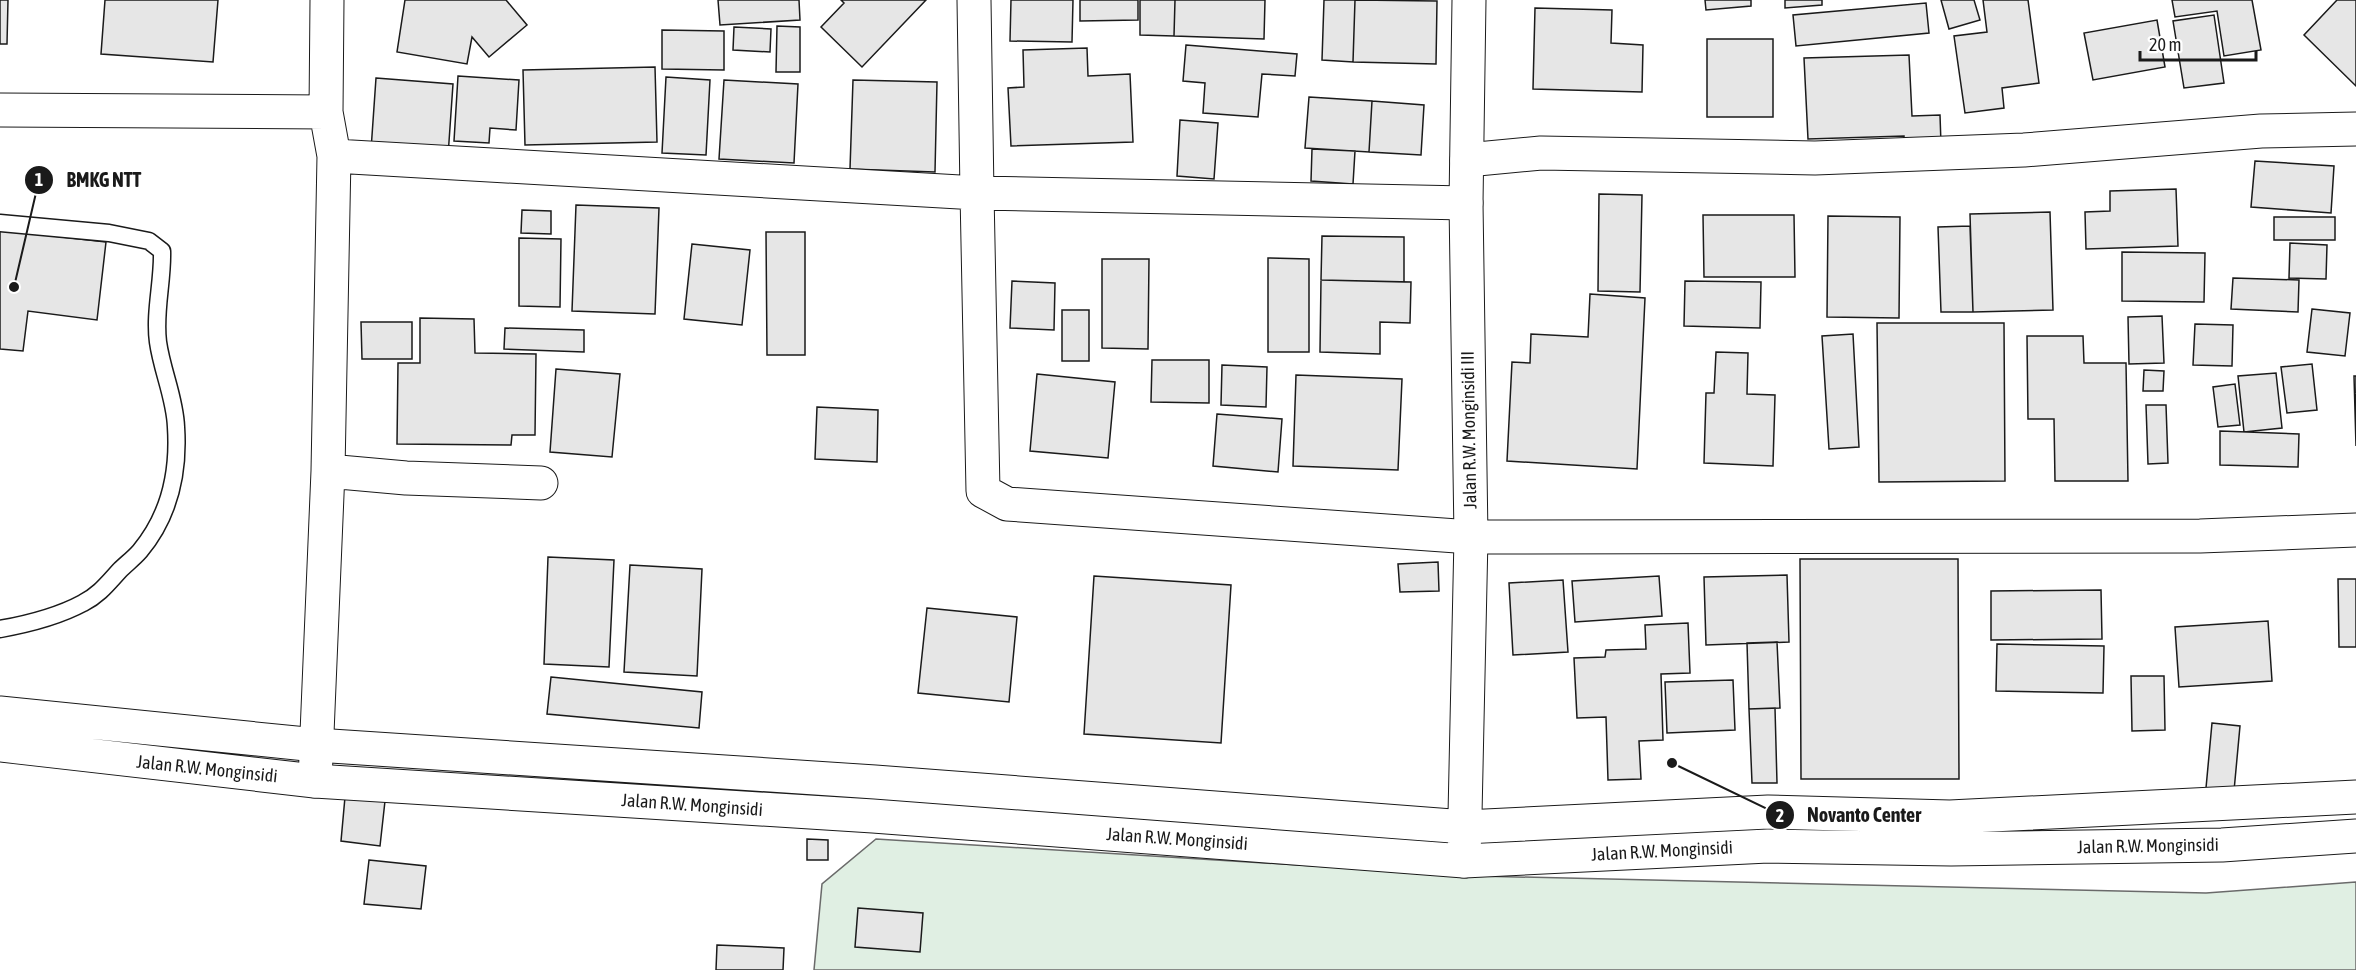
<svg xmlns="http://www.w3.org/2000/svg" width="2356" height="970" viewBox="0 0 2356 970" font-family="'Asap Condensed',sans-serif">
  <rect width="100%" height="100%" fill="#fff"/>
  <path fill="#e0efe3" stroke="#6a6a6a" stroke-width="1.5" d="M876,839L1477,876L2206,893L2356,882V970H814L822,884Z"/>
  <path fill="#e6e6e6" stroke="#1a1a1a" stroke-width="1.5" d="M0,0H8L7,44H0Z
    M105,0H218L213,62L101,54Z
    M405,0H506L527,25L489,57L472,37L467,64L397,52Z
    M718,0H799L800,20L720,25Z
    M841,0H926L862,67L821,27L844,3Z
    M1011,0H1073L1072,42L1010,41Z
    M1080,0H1138V20L1080,21Z
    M1140,0H1175L1174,36L1140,35Z
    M1175,0H1265L1264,39L1174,36Z
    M1324,0H1355L1353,62L1322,60Z
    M1355,0L1437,1L1436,64L1353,62Z
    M1705,0H1751V6L1706,10Z
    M1785,0H1822V5L1785,8Z
    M1941,0H1974L1980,20L1949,29Z
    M1983,0H2028L2039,83L2002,88L2004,108L1965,113L1954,36L1987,32Z
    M2172,0H2252L2261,50L2224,56L2217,11L2175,17Z
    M2337,0H2356V86L2304,35Z
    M1926,3L1929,33L1796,46L1793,15Z
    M1535,8L1612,10L1611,43L1643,45L1642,92L1533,89Z
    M2214,15L2224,83L2184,88L2173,21Z
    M2157,20L2165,67L2093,80L2084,33Z
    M777,26L800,27V72H776Z
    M734,27L771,29L770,52L733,50Z
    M662,30L724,31V70L662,69Z
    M1707,39H1773V117H1707Z
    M1186,45L1297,54L1295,76L1262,74L1258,117L1203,113L1205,83L1183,81Z
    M1087,48L1088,76L1130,74L1133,142L1011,146L1008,88L1024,87L1023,50Z
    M1909,55L1912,116L1940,115L1941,144L1904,146V136L1808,139L1804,58Z
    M655,67L657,142L525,145L523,70Z
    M458,76L519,80L516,130L490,128L489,143L454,141Z
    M666,77L710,80L706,155L662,153Z
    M376,78L453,84L448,156L371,150Z
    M724,80L798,84L794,163L719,159Z
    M853,80L937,82L935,172L850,169Z
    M1309,97L1372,101L1369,152L1305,148Z
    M1372,101L1424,105L1421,155L1369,152Z
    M1180,120L1218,123L1214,179L1177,176Z
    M1312,149L1355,151L1353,184L1311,181Z
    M2255,161L2334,166L2331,213L2251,207Z
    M2176,189L2178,246L2086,249L2085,212L2110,211V191Z
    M1599,194L1642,195L1640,292L1598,291Z
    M576,205L659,208L655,314L572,311Z
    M522,210L551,211V234L521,233Z
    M2050,212L2053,310L1973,312L1970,214Z
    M1703,215H1794L1795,277H1704Z
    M1828,216L1900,217L1899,318L1827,317Z
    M2274,217H2335V240H2274Z
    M1970,226L1973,312H1941L1938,227Z
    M0,230L106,242L97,320L28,311L23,351L0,349Z
    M766,232H805V355H767Z
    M1322,236L1404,237V282L1321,280Z
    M519,238L561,239L560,307L519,306Z
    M2290,243L2327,245L2326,279L2289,278Z
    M692,244L750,250L742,325L684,319Z
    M2122,252L2205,253L2204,302L2122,301Z
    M1268,258L1309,259V352H1268Z
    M1102,259H1149L1148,349L1102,348Z
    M2233,278L2299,280L2298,312L2231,309Z
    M1321,280L1411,282L1410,323L1380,322V354L1320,352Z
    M1012,281L1055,283L1054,330L1010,328Z
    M1685,281L1761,282L1760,328L1684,326Z
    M1590,294L1645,298L1637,469L1507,461L1512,362L1530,363L1531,334L1588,337Z
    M2312,309L2350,313L2345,356L2307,352Z
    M1062,310H1089V361H1062Z
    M2162,316L2164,363L2129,364L2128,317Z
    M420,318L474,319L475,353L536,354L535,435H512L511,445L397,444L398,363H420Z
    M361,322H412V359H362Z
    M1877,323H2004L2005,481L1879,482Z
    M2195,324L2233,325L2232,366L2193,365Z
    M505,328L584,330V352L504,349Z
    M1853,334L1859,447L1829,449L1822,336Z
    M2027,336H2083L2084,363H2126L2128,481H2055L2054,419H2028Z
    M1716,352L1748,353L1747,394L1775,395L1773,466L1704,463L1706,393H1714Z
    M1152,360H1209V403L1151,402Z
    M2312,364L2317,410L2287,413L2281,367Z
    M1222,365L1267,367L1266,407L1221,405Z
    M556,369L620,374L612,457L550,452Z
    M2144,370L2164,371L2163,391H2143Z
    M2276,373L2282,428L2244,432L2238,376Z
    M1037,374L1115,382L1108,458L1030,451Z
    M1296,375L1402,379L1398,470L1293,466Z
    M2354,376H2356V446Z
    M2235,384L2240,425L2218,427L2213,387Z
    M2146,405H2166L2168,463L2148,464Z
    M817,407L878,410L877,462L815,459Z
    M1217,414L1282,419L1278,472L1213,466Z
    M2220,431L2299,434L2298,467L2220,465Z
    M548,557L614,560L609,667L544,664Z
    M1800,559H1958L1959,779H1801Z
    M1438,562L1439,591L1400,592L1398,564Z
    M630,565L702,569L697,676L624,672Z
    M1787,575L1789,642L1706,645L1704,577Z
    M1094,576L1231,585L1221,743L1084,734Z
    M1659,576L1662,616L1575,622L1572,581Z
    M2338,579H2356V647H2339Z
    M1563,580L1568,652L1513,655L1509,583Z
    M2101,590L2102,639L1991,640V591Z
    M927,608L1017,617L1009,702L918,693Z
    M2268,621L2272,681L2179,687L2175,627Z
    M1688,623L1690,673L1661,674L1663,740L1639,741L1641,779L1608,780L1606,717L1577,718L1574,658L1605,657L1606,650L1646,649L1645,625Z
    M1777,642L1780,708L1749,709L1747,643Z
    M1997,644L2104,646L2103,693L1996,691Z
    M2131,676H2164L2165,730L2132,731Z
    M551,677L702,692L699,728L547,714Z
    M1733,680L1735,730L1667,733L1665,682Z
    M1775,708L1777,783H1752L1749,709Z
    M2212,723L2240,726L2234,791L2206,788Z
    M345,797L385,801L380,846L341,841Z
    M807,839L828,840V860H807Z
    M369,860L426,866L421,909L364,904Z
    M858,908L923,913L920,952L855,947Z
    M717,945L784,948L783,970H716Z"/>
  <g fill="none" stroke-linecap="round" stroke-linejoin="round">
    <defs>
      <path id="service" d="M0,223L109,233L149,241L162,251C163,281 154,312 158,342C162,371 175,398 176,427C179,473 170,515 140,551C134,558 126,564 120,570C108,583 99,595 83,603C57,617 28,624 0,629"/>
      <path id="minor" d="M0,110L326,112
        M334,156L977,193L974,0
        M1467,160L1541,153L1815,158L2024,150L2261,131L2356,129
        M1466,203L977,193L983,491L1007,504L1471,537L2200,536L2356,530
        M328,471L406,478L541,483
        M315,781L328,471L334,156L326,112L327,0"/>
      <path id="tertiary" d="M1465,827L1768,812L1950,817L2356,797
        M1464,861L1768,846L1951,849L2222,845L2356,836"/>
      <path id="secondary" d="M0,713L316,745L875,782L1465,827
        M0,745L315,781L873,816L1464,861L1471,537L1466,203L1469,0"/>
    </defs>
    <use href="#service" stroke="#1a1a1a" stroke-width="19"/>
    <use href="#minor" stroke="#1a1a1a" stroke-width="35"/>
    <use href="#tertiary" stroke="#1a1a1a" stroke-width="35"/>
    <use href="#secondary" stroke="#1a1a1a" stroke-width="35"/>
    <use href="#service" stroke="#fff" stroke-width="16"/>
    <use href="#minor" stroke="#fff" stroke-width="33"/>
    <use href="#tertiary" stroke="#fff" stroke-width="33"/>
    <use href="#secondary" stroke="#fff" stroke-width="33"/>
  </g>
  <g text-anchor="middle" stroke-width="4.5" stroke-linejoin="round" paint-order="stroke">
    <g font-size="18" fill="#1a1a1a" stroke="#fff">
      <text transform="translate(1469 430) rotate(-91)" y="6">Jalan R.W. Monginsidi III</text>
      <text transform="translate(207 769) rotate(6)" y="6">Jalan R.W. Monginsidi</text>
      <text transform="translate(692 805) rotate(4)" y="6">Jalan R.W. Monginsidi</text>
      <text transform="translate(1177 839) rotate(4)" y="6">Jalan R.W. Monginsidi</text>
      <text transform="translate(2148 846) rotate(-1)" y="6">Jalan R.W. Monginsidi</text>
      <text transform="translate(1662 851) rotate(-3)" y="6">Jalan R.W. Monginsidi</text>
    </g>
  </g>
  <path fill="none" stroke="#1a1a1a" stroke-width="2" d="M14 287L39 180M1672 763L1780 815"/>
  <g fill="#1a1a1a" stroke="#fff" stroke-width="2">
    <circle cx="14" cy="287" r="6"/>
    <circle cx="1672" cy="763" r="6"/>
    <circle cx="39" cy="180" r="15"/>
    <circle cx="1780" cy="815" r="15"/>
  </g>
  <g font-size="18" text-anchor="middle" font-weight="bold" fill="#fff">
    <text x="39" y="186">1</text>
    <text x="1780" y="822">2</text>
  </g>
  <g font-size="20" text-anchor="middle" font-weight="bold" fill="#1a1a1a" stroke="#fff" stroke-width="4.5" stroke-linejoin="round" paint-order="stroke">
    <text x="104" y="187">BMKG NTT</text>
    <text x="1864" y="822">Novanto Center</text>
  </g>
  <path d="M2140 51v9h116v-9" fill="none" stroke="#1a1a1a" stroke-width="3"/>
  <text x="2149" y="51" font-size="18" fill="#1a1a1a" stroke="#ffffff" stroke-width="4.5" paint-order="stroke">20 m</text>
</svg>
